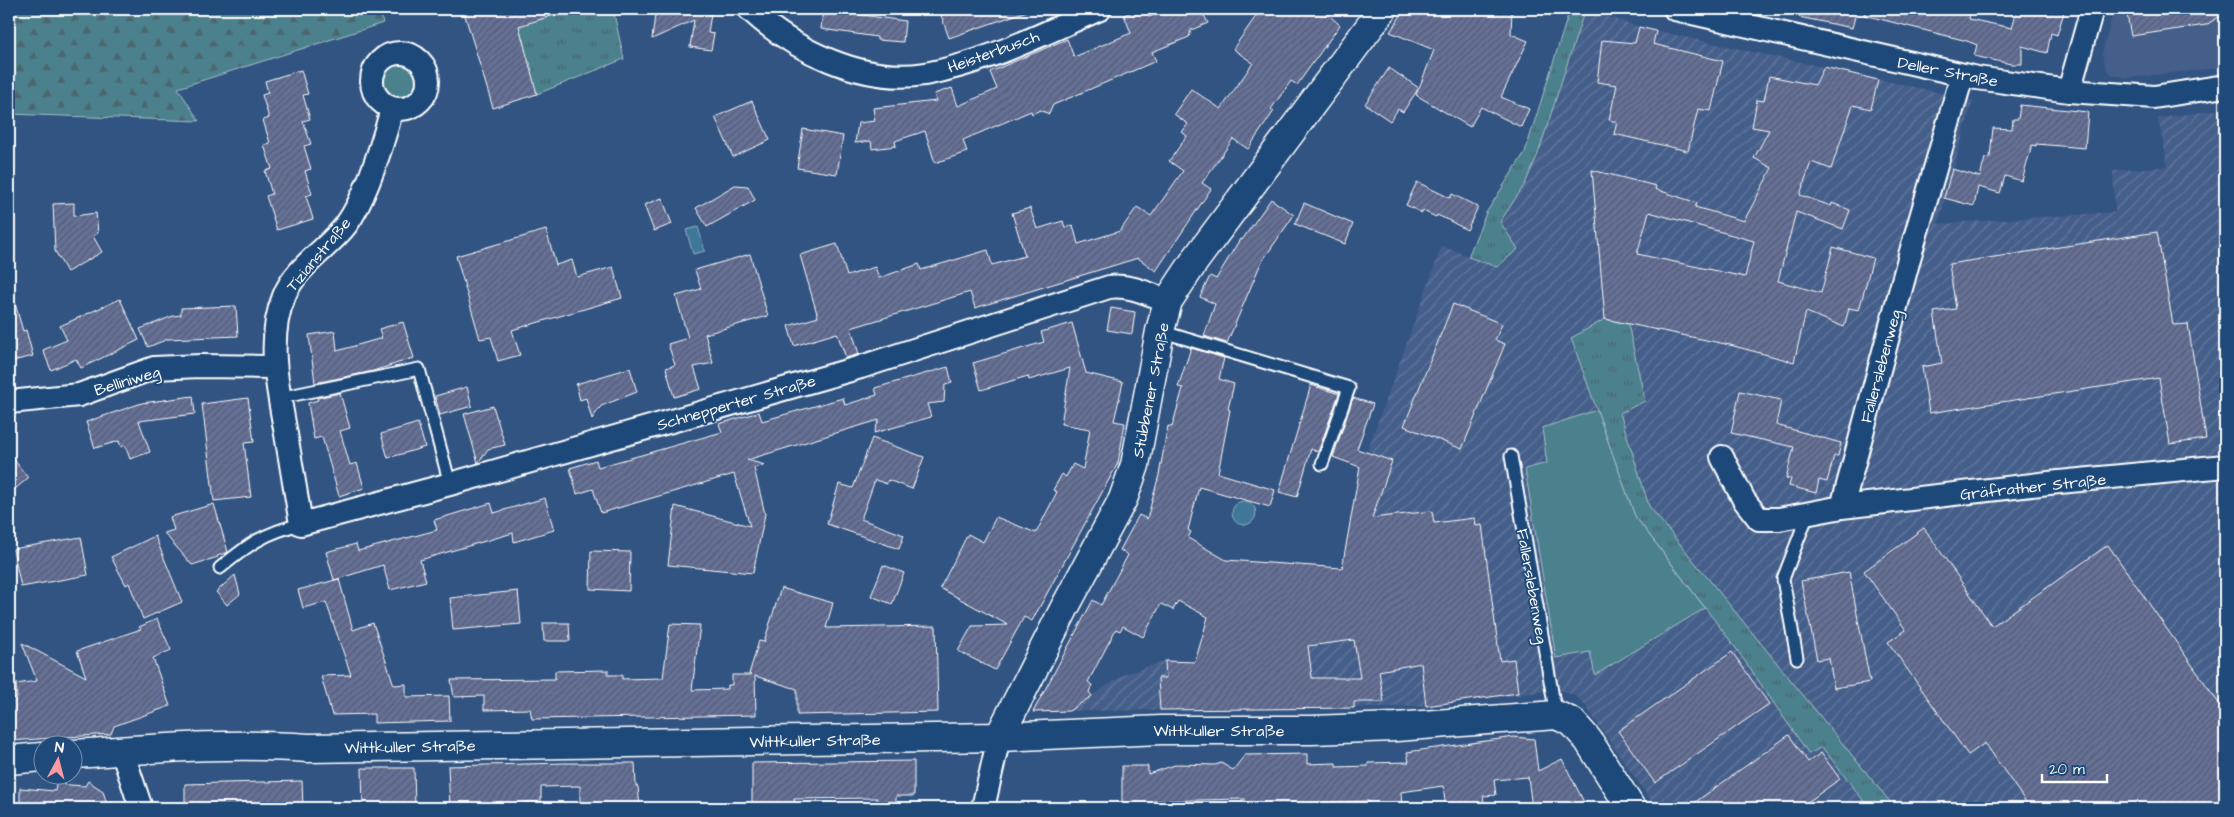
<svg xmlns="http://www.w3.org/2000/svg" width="2234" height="817" viewBox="0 0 2234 817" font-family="'Architects Daughter',sans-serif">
  <defs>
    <pattern id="industrial-furrows" width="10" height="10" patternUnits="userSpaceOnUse" patternTransform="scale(1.25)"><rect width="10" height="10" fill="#455f8b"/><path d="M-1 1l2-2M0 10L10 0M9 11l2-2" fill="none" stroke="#61779c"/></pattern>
    <pattern id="forest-firs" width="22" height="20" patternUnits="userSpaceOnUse" patternTransform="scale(1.25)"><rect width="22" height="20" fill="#4c808d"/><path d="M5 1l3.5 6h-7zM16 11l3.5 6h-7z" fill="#4c666c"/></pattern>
    <pattern id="park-tufts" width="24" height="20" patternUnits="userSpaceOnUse" patternTransform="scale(1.25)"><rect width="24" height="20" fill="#4c808d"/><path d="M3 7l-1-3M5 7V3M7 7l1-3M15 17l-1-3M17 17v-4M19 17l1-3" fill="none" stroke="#4c666c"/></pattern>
    <pattern id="building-hatch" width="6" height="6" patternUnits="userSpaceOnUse" patternTransform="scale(1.25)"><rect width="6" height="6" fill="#657098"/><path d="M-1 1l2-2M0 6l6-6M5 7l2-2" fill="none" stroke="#575c6e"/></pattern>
  </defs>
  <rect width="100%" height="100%" fill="#325482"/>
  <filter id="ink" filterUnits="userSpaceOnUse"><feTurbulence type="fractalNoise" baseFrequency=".02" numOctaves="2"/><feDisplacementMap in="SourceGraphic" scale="10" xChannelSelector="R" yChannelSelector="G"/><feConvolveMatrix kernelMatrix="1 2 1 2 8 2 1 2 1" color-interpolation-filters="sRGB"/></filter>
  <g filter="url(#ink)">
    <path fill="#455f8b" d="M2114,9H2225V67L2128,78L2113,75L2107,70L2102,54Z"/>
    <path fill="url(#industrial-furrows)" d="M1585,9L1639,27L1973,100L1938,224L2115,212L2113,171L2168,166L2158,118L2225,109V808H1656L1584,704L1574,695L1558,690L1426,706L1315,709L1069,711L1125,674L1165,661L1195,662L1224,560L1342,568L1358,482L1367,452L1442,246L1497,267L1505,259L1500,222L1525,184L1538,154Z"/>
    <path fill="#4c808d" stroke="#a6c0c6" d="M380 80a19 19 0 1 1 38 0a19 19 0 1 1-38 0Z
      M1597,410L1635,516L1705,608L1595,675L1590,652L1556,658L1525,469L1547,463L1542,428Z"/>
    <path fill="url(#forest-firs)" stroke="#a6c0c6" d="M9,9H379L383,23L178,88L199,121L9,114Z"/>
    <path fill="url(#park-tufts)" stroke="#a6c0c6" d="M529,9H613L624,59L537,94L530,72L532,71L530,62H527L522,45L524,44L519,26L533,21Z
      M1570,9H1585L1538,154L1525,184L1500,222L1518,249L1497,267L1468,257L1486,213L1525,152Z
      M1605,319L1628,324L1645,401L1620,413L1649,506L1895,808H1860L1866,804L1822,747L1809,754L1735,647L1635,516L1571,338Z"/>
    <path fill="#3f7799" stroke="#8cadc2" d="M698,227L705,251L693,254L686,230Z
      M1232 513a12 12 0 1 1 24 0a12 12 0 1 1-24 0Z"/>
    <path fill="url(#building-hatch)" stroke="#fff" fill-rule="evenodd" d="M463,9H560L561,13L519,26L537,94L493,108Z
      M674,9H719L709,13L711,14L708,33L714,34L711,50L690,47L694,20L652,39L655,15L659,10L674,12Z
      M823,9H848V13L905,21L903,42L877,40V37L821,29Z
      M958,9H1027V11L949,38L941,15Z
      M1139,9H1145L1149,17L1170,9H1201L1208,23L1191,30L1189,37L1152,52L1156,61L1053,105L1049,114L1040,110L1032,114L1031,111L963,140L967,152L935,163L925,131L895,141L896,146L872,149L871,141L855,143L858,123L875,121L873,108L936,101L934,94L952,88L958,106L997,89L990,72L1067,39L1074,57L1131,33L1124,15Z
      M1261,9H1322L1340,25L1297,85L1291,81L1271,109L1274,111L1248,149L1233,139L1202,183L1211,189L1156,271L1138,258L975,308L970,292L851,328L859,354L846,358L837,333L794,346L788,326L818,317L800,255L837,244L847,276L875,267L879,278L919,264L921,270L988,250L992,265L1025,256L1012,213L1030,208L1037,229L1063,221L1065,228L1073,225L1078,244L1120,231L1137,207L1151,216L1183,171L1169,161L1187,136L1182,132L1188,124L1174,114L1191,89L1221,109L1253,63L1233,49Z
      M1405,9H1512L1511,34L1528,41L1501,97L1529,109L1521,127L1481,107L1470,127L1416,95L1418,89L1403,112L1398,109L1390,121L1365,104L1389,68L1419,88L1434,50L1390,32Z
      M1800,9H1857L1852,28L1799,17Z
      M1865,9H1971L1969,19L2012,28L2017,9H2065L2057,35L2051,33L2047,53L2022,46V64H2011L1974,56L1977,45L1967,41L1864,15Z
      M2126,9H2225V13L2206,25L2131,36Z
      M1639,27L1656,31L1653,44L1723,61L1711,111L1698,109L1688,151L1614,134L1617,122L1609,120L1617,85L1597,82L1602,40L1635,43Z
      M1824,67L1878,80L1871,109L1853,105L1831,169L1811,162L1800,195L1831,206L1832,203L1850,210L1843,229L1796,212L1778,281L1821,293L1833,247L1873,258L1859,310L1849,308L1844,327L1806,312L1794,362L1730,345L1605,319L1592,170L1656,186L1655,189L1697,203L1695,207L1744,221L1772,168L1754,158L1769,130L1752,127L1757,100L1764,101L1769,76L1815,85ZM1649,212L1754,241L1745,277L1637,254Z
      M301,70L308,94L303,95L310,119L303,121L311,144L304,146L311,169L305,171L312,194L306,196L313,219L277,230L266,196L272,194L265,171L272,169L264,145L270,143L263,120L269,118L262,95L268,93L265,81Z
      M752,101L770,140L733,157L715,117Z
      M2020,105L2088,112L2085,148L2036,144V146L2032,145L2022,181L2005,176L2000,193L1978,187L1974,206L1944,198L1952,169L1980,177L1985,158L1990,157L1993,128L2012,129L2013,119H2018Z
      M803,129L843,136L837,174L797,168Z
      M1417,182L1450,198L1452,194L1478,207L1467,230L1448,220L1437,215L1436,217L1423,211L1422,213L1406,205Z
      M735,185L748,186L755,200L707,227L696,208Z
      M662,198L672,224L654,231L644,205Z
      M1271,199L1294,215L1261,263L1227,343L1204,336L1215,304L1200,297L1210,276L1216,279L1240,239L1242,240Z
      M74,203V216L96,213L98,233L93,236L102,252L67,272L55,251L53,204Z
      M1304,203L1353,224L1345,244L1295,224Z
      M546,230L556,265L572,260L577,277L613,267L622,298L512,330L520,355L498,361L491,337L480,339L456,256Z
      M2157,232L2173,325L2188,324L2206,439L2170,444L2159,378L1929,413L1922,367L1942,363L1934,312L1956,309L1949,264Z
      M750,254L768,316L705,334L713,363L694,367L701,389L674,397L666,368L675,365L668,344L688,338L676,296L701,289L695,270Z
      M120,299L139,340L81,368L76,359L51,370L43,350L67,340L60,326Z
      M9,300H14L23,331L26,330L33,356L9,362Z
      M1453,304L1502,324L1495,340L1505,344L1462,449L1404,426Z
      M236,306L238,336L168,339L148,347L140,329L173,316L181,315V308Z
      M1111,308L1135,312L1132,334L1107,330Z
      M403,322L414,358L373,371L315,383L309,335L335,331L337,351L382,338L379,329Z
      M1072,323L1086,373L1123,382L1114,421L1125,423L1118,463L1032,621L1024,617L995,670L958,651L972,626L1008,625L940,588L968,534L983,542L996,517L1036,533L1057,492L1053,490L1062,474L1066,477L1073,464L1083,469L1090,429L1061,424L1070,368L1029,380L1028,376L981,390L973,363L1044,342L1041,332Z
      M1191,348L1224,358L1219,379L1234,384L1228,409L1230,410L1218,473L1275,490L1270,507L1199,487L1188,530L1191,532L1188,538L1226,560L1342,568L1360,467L1333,457L1353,398L1373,404L1357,449L1392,461L1372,518L1432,511L1434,523L1475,518L1476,526L1482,525L1500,661L1514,659L1518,693L1426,706L1421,663L1379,671L1384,702H1354V708L1160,710L1158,678H1166L1165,661L1195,662L1208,617L1178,601L1173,610L1161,604L1143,637L1123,626L1120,631L1116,629L1088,682L1092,685L1089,692L1092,696L1069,711L1033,712L1093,600L1101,605L1128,555L1120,550L1139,515L1147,519L1159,475L1168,426L1172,427L1183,388L1178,387ZM1354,640L1360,678H1312L1308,646Z
      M948,367L952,383L945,385L944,402L927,404L931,417L874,433L879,420L747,460L765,465L754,468L765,514L753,573L668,565L675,506L750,526L734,474L601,513L593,489L577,494L570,468L596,460L598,467L645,454L722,432L719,424L759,412L762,421L843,398L845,405L877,395L875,388Z
      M630,368L637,392L601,406L592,419L586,398L580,400L576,384Z
      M1311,385L1339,394L1318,452L1311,449L1297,497L1279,492Z
      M467,387L472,406L440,415L435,396Z
      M1740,391L1781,400L1776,425L1841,443L1838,456H1834L1827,482L1819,480L1816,493L1789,486L1791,479L1786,478L1794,447L1731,433Z
      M340,393L350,428L340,431L350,465L357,463L364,488L339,496L322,437L314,439L308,403L318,400L317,398Z
      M193,396L195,414L139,421L150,452L130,459L125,445L121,447L119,441L95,448L86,422L142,403Z
      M248,398L254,442L244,443L251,497L214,501L202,404Z
      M493,406L505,445L488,449L478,463L464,414Z
      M418,423L425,447L388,458L381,434Z
      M872,438L924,457L912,489L888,480L887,484L875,480L861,519L904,535L899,549L827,524L839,484L853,488Z
      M9,453L28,478L9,494Z
      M545,498L554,530L514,542L513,533L420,560L426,581L390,590L383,565L334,580L326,552L356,544L358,551L437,530L434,520L491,503L494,513Z
      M214,504L228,552L217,556L218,557L192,565L164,533L174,530L170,517Z
      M1924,528L1992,626L2108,545L2225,712V808H2030L1985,743L1968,755L1888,642L1906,630L1864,571Z
      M155,536L182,602L143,619L129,583L126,585L111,557Z
      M81,537L88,575L21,587L13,549Z
      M591,551L630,552L629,591L590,589Z
      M883,565L904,573L892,604L871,596Z
      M1849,572L1870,682L1834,688L1829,658L1817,660L1801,581Z
      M235,575L240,594L227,605L216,592Z
      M339,579L353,630L373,623L394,685L406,684V697L449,696L450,721L374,723V714L332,715L321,676L351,675L326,602L303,608L298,590Z
      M781,588L833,603L826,628L936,626L938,712L797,715V689L755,676L756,715L532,719L530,709L484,710V696L454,697L451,680L555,679V671L608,670V675H622V679L663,678L670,624L700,625L692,690L728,689V685H732V675H751L749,674L759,641L764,642Z
      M518,591L521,624L453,630L450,598Z
      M157,619L171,650L153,658L170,706L114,726L111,734L9,741V699L17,698L16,684L37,681L22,643L86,677L77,651L141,629L139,627Z
      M543,623H569L570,641H544Z
      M1732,652L1769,704L1655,783L1618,731Z
      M1789,735L1808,762L1821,753L1840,779L1799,808H1687Z
      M1514,737L1534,739L1538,771L1562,759L1587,808H1532L1528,777L1494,780L1496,795L1483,796L1485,808H1446L1443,786L1401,792L1402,808H1369L1368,801L1306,803V805L1245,806V799L1154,801V808H1122V766H1148V774L1178,764L1215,765L1221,763L1233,770L1245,755L1307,754V764L1336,763V767L1368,766V763L1409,762L1407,752Z
      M914,761V796H896V802H877V798L794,799L796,808H752V763Z
      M565,763H635L636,786L638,787L640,808H580V786L541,787V802H525L526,808H450L448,766Z
      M362,768H414L415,808H363Z
      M88,781L103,791L108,808H20V788L55,791L56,784L85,786Z
      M302,781L303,808H185V784Z"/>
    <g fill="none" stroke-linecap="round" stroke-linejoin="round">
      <defs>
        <path id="lane" d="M1160,331L1349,388L1322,464
          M279,398L419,369L450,484
          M1511,456L1556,715
          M220,568C249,544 264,533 301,524
          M1797,658L1783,579L1808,514"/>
        <path id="street" d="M749,9C793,50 863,84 925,74C986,63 1044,33 1100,9
          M1675,9L1977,78L2069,91L2154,97L2225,86
          M372 81a28 28 0 1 1 56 0a28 28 0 1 1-56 0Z
          M2069,91L2092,9
          M392,109C383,142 367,197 346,225C328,249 296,266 284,296C266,340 278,389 286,434C291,464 296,494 301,524L450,484L861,367L1109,287C1129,284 1149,294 1168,301
          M9,402L79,395L154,368L200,366L275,367
          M1722,457L1744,500L1759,519H1779L1842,507L2049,483L2225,466
          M1842,507L1910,255L1962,76
          M122,751L141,808
          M983,808L999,737"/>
        <path id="secondary" d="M999,737L1065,607L1123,499L1135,465L1160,331L1168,301L1196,259L1383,9
          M72,754C151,749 230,742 308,748L999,737L1161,730H1311L1396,727L1556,715L1572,722L1588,740L1631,808
          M9,760L42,757"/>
      </defs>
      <use href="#lane" stroke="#fff" stroke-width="15"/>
      <use href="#street" stroke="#fff" stroke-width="26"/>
      <use href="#secondary" stroke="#fff" stroke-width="31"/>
      <use href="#lane" stroke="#1f4a7a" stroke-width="11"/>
      <use href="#street" stroke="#1f4a7a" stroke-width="22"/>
      <use href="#secondary" stroke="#1f4a7a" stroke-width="28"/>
    </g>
  </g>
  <g text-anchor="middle" stroke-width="4" stroke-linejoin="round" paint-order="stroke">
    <g font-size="16" fill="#fff" stroke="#1f4a7a">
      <text transform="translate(993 51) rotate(-20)" y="6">Heisterbusch</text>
      <text transform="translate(1948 71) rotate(11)" y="6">Deller Straße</text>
      <text transform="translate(318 254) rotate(-50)" y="6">Tizianstraße</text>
      <text transform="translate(1880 366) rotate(-75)" y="6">Fallerslebenweg</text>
      <text transform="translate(127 380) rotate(-17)" y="6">Belliniweg</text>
      <text transform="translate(1150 390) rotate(-79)" y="6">Stübbener Straße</text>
      <text transform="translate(736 402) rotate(-16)" y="6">Schnepperter Straße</text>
      <text transform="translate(2033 486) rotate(-6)" y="6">Gräfrather Straße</text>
      <text transform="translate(1533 586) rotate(80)" y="6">Fallerslebenweg</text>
      <text x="1219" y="736">Wittkuller Straße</text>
      <text transform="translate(815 740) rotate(-1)" y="6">Wittkuller Straße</text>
      <text transform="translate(410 746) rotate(-1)" y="6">Wittkuller Straße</text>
    </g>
  </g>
  <rect width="2234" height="817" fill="none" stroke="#1f4a7a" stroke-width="30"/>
  <rect x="15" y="15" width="2204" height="787" fill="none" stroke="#fff" stroke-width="2" filter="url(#ink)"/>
  <g transform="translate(58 760) rotate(7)"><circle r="24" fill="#1f4a7a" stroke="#7992af"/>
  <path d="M0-4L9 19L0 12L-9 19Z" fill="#ff9aa2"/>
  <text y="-8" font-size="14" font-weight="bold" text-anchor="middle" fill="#ffffff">N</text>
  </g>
  <path d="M2042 774v8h65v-8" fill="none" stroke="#ffffff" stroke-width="2.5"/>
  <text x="2049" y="774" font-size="15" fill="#ffffff" stroke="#1f4a7a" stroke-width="4" paint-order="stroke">20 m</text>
</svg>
